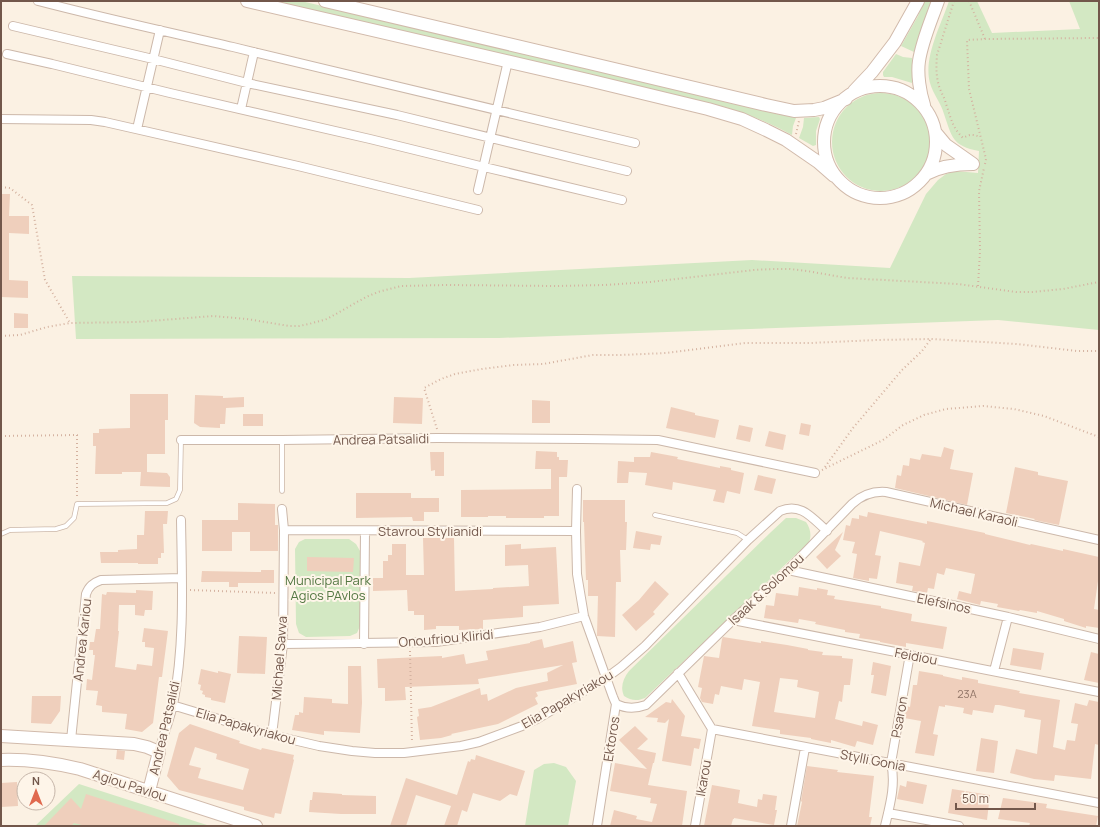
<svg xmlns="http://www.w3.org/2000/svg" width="1100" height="827" viewBox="0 0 1100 827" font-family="Manrope,sans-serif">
  <rect width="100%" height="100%" fill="#fbf1e3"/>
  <path fill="#d3e8c3" d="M269,1H301L796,118L793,126L792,135C770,123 748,114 725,107Z
    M924,1H931L914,52L901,46L918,16Z
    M949,1H977L992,33L1080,29L1069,1H1099V330L998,320L499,338L76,339L72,276L409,278L752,260L890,268L926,194L938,180L946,174L955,171L978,173L979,151C952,146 952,137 944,114C941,103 933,94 930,83C923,58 941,25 949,1Z
    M896,54L903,57L912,58V83L892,77H884L883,75V72Z
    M832 142a49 49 0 1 1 98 0a49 49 0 1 1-98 0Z
    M819,117L820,119L816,131V145L813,146L799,138L803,127L804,118Z
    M786,518H796L806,522C810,528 812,535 809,542L645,698C638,701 631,701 624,696C620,687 623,679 629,671L771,532Z
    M305,539H349L356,544L360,551V626L357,633L350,636L306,637L299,633L296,624L295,549L299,542Z
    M554,763L566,767L576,781L568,826H525L534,770L544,764Z
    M79,784L210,826H35Z"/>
  <path fill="#efcfbc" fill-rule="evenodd" d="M1,194H10L9,216H29V234L9,233V280L28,281V298L1,297Z
    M14,313L28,314V328H14Z
    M130,394H168V420H165V454H147V472L167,473L170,477V487L140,486L141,472H122V474H95L96,446H93V433H99V429L130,428Z
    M195,395L223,396V398L244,397V407L226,408L225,424H220V428L200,427L194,423Z
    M394,397L423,398L422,424L393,423Z
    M532,400L550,401V423H532Z
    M671,407L695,413V415L719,420L715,438L666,428Z
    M243,414H263V426H243Z
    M801,423L811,425L809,436L799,434Z
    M739,425L753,428L750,442L736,439Z
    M769,431L786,435L783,450L765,446Z
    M944,447L954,450L950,469L973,473L967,505L895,488L897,475L901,476L903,465L909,466L910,458L920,460L922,454L941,457Z
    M536,451L557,452V457H559V460H568L567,477H559V516H544V518H506V516H488V517H461V490L551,489V469H535Z
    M430,452H444V476H435V470L431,471Z
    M651,452L678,457L677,459L720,468V466L731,468V470L744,473L740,494L727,491L724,503L713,501L716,490L673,482L672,490L645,485L647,473L629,472L628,483H617L618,461L634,462V457H650Z
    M1015,467L1038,472V475L1068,481L1059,525L1034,520L1035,519L1006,513Z
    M758,475L776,479L772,494L754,490Z
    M356,493H411V498H439V512H424V521H413L412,517L356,518Z
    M583,500H625V522H627L626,550H620L621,582H616L615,637L597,636V635L598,596H588V580H586L584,522H583Z
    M238,503L275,504V525H278V551H250V532H232V551H202V520H238Z
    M145,511H168L167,524H163L164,553H161V558H158V564H138V563H101L100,552H118V550L137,549V535H144Z
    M868,512L927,524V521L985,533V534L1030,545L1031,544L1063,551V549L1099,557V581H1098L1094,609L1099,610V628L1086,626V628L1064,621V619L1037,611V613L1020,610L1019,611L997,607L998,604L981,601L980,605L957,599L959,591L971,594L975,574L946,568L944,575L937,573L934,589L928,588L927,593L912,591L913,586L896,583L899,562L920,566L925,543L922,542L923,541L880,531L875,555L881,556L877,579L869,578V581L853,578L857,554L852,553L855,542L843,540L846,525L850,526L852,518L859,519V515L867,517Z
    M636,531L662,536L660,545L651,544L650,550L633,548Z
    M843,532L835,550L841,556L827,569L816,557Z
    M423,538H454L455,591L493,589V588L529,586L528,565L505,566V545L521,544V549L556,547L559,604L523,606V617L483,620V629L459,630V626H436V629L424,630V615H414V611H408L407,590L373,591V578H383V561H388V555H392V544H406V575H424Z
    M307,557L354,558L353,572L307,571Z
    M261,570H274V583H238V587H229V582H201L202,571L261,572Z
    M655,581L669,594L653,612L655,614L636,631L622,615L639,600Z
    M799,587L817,590V588L828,590L827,595L835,596L834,599L881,606V608L912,614L911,621L947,627L943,649L906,643V647L880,642V641L859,638L860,634L845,632V630L815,624L816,622L799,619L798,623L764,618L766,605L774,606L776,593L798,596Z
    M136,590L153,591L152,610H145L144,616L135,615V605H119L118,631H119L115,667L136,670L137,664L152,666L154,648L145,647V642H142L144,628L168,631L162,677H159L153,723L142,732L125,729L127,714L102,712V706L96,705L98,691L86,690L87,679L92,680L95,655H93V650H89L90,642H94L96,629H100L102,594L106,595L107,592L136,593Z
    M239,636L267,637L265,674L237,673Z
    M723,637L761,643V641L787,645L808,649V650L823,652L822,655L842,656V658L853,659L850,685H844L842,702L839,701L835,719L862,726L863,721L878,725L873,745L857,741L855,747L831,740V743L811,739V738L780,734V730L752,726L760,682L744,679L742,690L721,686L719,695L715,694L713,704L702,702L700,698L702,688L698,687L704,656L719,658L722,639ZM780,678L798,680L797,687L819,692L815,718L774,712Z
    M542,639L544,648L573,641L577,662L572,663L577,684L536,692L538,696L535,698L538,704L498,724L451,734L452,735L441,738L420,740L417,717L419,716L418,709L431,707L480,688L481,695L487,694L488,701L516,688L548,681L547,673L563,665L478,679L479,684L405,687L406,700L385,701V688H378L377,659L442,656V658L464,654L466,664L488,660L486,651L530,643V642Z
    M1013,648L1044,653L1041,670L1010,665Z
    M1091,652L1099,654V683L1084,680Z
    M873,662L891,666L886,696L871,693L874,675H871Z
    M348,666H361L362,703L360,733L324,731V735L292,730L295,715H299V712L303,713L304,697L332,699V703L348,704Z
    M201,669L218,673V671L231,674L225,703L211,700V698L205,697V695L202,694L203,691L200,690L201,685L198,684Z
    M919,671L943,675V676L962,680V677L978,680V683L1020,691L1019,693L1060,700L1053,747L1065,750L1067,740L1075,741L1078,724L1071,723L1075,703L1087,706L1089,700L1099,702V745L1095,744L1091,779L1055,775L1054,781L1034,779L1010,773L1016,749L1037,754L1041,720L1024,717L1025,710L999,705H995L993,713L973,710L972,715L963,713L964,708L945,705V707L939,706L933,734L938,735L934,756L915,753L921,721L904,718L906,706L910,707L913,685H917Z
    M32,696H61L60,711L51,724L31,723Z
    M672,699L685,716L681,736L701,739L699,749L694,748L691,766L662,761L669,719L665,723L657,722L658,718L645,717L666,702L671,703Z
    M190,724L240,741L239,743L261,750L262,748L294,755L293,759L294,760L281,814L275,813L274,818L244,810V807L179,790L167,776L179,733ZM195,747L217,754L216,759L249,769L243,790L198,778L201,768L189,765Z
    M635,726L648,739L637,749L656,753L654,763H653L648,785L687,791L682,826H610L614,810L637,816L636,819L652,822L657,804L650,803L651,798L610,791L615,763L647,769L619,740Z
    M981,738L998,741L994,773L976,771Z
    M117,750L125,751L124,760L116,759Z
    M476,755L525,771L517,796L510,794L500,801L473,793L467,812L462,810L457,826H444L451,806L416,795L406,826H390L406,778L457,795L468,761L470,762L471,759L475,760Z
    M807,766L838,770L837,772L874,776L869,817H872L870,826H797L802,802L801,801Z
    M907,781L927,785L923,804L897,799L900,785L906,787Z
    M17,782L18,806L1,807V783Z
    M712,785L740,790L738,803L757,807L758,799L762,800L763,794L777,796L775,810H777L774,825L734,818V819H733L731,826H704Z
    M952,789L990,795L987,820L948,813Z
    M313,792L342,794V795L376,796V814H341L309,812L310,800H312Z
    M86,794L179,824V826H86L74,823L71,826H44L71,798L81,809Z
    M1003,798L1047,804L1046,808L1098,816L1096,826H1029L1030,823L998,819Z"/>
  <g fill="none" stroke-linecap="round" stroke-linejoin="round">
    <defs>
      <path id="lane" d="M282,440V491
        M655,515L737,533L748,540
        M1,534L10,530L56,529L66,526L74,518L77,504L167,503L176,499L180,490L181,440"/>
      <path id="street" d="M38,1C103,18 168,32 233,47C367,79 501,112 635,143
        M13,26L153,59L247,83L397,115L627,171
        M7,54L52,64L170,93L370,139L484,167L622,200
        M241,109L254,52
        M1,119L91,120L105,122L298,166L478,210
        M137,129L160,30
        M478,190L508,61
        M181,440H282L438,438L582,439L658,440L815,473
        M577,489L576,531L577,574L584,616L613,697L616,704
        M284,530L576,531
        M788,570L1008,617L1099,639
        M733,620L1099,692
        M283,644L436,642L540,627L584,616
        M364,644L365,531
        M994,671L1008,617
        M678,673L712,729L1099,803
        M616,704C626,709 635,709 646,705L733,620L788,570L852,504C862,495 873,491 886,492L1099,540
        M172,705L272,735L319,746L352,751L375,753H404L461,746L479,742L522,726L537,719L606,678L621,667L645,646L748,540L780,511C801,502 812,518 827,531
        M272,735L283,644L284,530L282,509
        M71,740L86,594C89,586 93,583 101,580L182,578
        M159,752C163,736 169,721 173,705C185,644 182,581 181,520
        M888,813L959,826
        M597,826L616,704
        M695,826L712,729
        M791,826L805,748
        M885,826C890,805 896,784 891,763L910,654"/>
      <path id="secondary" d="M247,1L588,80L708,109L742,119L766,130L786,140L818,162L834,176
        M325,1L589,63L766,105L794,111L814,110L824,108L846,99
        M824 142a56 56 0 1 1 112 0a56 56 0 1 1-112 0Z
        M854,91L872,72L895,42L918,1
        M924,105C920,93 917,74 919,61C922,41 931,21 938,1
        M936,133L946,145L973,164
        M926,174C941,166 956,164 973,164
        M1,736L134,744L147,747L159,752L149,791
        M1,760C28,759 54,763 80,769L256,826"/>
    </defs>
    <use href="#lane" stroke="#ccb8aa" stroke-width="5.5"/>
    <use href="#street" stroke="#ccb8aa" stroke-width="10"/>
    <use href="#secondary" stroke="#d1baab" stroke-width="14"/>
    <path stroke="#d4b2a0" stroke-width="2" stroke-dasharray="1 3" stroke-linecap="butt" d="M954,1L937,55C936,67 936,78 940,89C942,94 945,99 946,104C951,118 952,127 963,138C970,134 973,134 980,137
      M969,1L985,39
      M796,134L799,121
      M985,164L986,159L969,89L967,40L985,39L1099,38
      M1,187L10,188L32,205L45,280L70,323
      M978,286L980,251L979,191L984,168
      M1,336L20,335L47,327L70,323L137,322L213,316L247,319L289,326H299L309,324L327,319L366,297L378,292L401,286L447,285L556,286L605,285L650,282L754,270L773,269H790L807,271L847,278L958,284L1016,292H1032L1063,289L1099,282
      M437,429L424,388L441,379L455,374L482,369L514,365L543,364L593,355H621L666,353L745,343H810L876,340L931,339L1017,344L1077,351H1099
      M1,436L77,435V497
      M825,467L853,428L902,370L922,351L931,339
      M822,470L883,440L903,425L924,415L946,409L983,406L1014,409L1044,416L1099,437
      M190,590L275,593
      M410,651L412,743"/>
    <use href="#lane" stroke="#fff" stroke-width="4"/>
    <use href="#street" stroke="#fff" stroke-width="8"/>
    <use href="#secondary" stroke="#fff" stroke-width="12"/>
  </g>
  <g text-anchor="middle" stroke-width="4" stroke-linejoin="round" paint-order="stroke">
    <g font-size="11" fill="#917567">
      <text x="967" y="698">23A</text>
    </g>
    <g font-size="13" fill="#72574b" stroke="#fef5e9">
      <text transform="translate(381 439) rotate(-1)" y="5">Andrea Patsalidi</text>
      <text transform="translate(974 512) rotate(13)" y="5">Michael Karaoli</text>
      <text x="430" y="536">Stavrou Stylianidi</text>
      <text transform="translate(766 589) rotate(-43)" y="5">Isaak &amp; Solomou</text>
      <text transform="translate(944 603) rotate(12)" y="5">Elefsinos</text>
      <text transform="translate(446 638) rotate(-5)" y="5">Onoufriou Kliridi</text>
      <text transform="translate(82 640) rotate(-84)" y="5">Andrea Kariou</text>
      <text transform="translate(916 656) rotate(11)" y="5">Feidiou</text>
      <text transform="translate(279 658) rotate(-86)" y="5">Michael Savva</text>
      <text transform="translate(567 699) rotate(-30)" y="5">Elia Papakyriakou</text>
      <text transform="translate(899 717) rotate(-80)" y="5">Psaron</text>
      <text transform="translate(246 726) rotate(16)" y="5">Elia Papakyriakou</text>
      <text transform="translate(164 728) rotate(-77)" y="5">Andrea Patsalidi</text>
      <text transform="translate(611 739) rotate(-81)" y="5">Ektoros</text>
      <text transform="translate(873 760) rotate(11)" y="5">Stylli Gonia</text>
      <text transform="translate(703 778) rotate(-80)" y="5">Ikarou</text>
      <text transform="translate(130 785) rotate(18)" y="5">Agiou Pavlou</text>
    </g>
    <g font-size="13" fill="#547843" stroke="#fef5e9">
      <text x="328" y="585">Municipal Park<tspan x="328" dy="15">Agios PAvlos</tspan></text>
    </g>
  </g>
  <rect width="1100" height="827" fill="none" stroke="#72574b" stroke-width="4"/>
  <g transform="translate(36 791)"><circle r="19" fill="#fef5e9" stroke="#c6b6aa"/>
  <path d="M0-3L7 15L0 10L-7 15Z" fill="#e0694e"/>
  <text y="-6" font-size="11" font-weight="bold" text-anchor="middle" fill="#72574b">N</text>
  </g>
  <path d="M956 803v6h79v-6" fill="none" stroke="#72574b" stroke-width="2"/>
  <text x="962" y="803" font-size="12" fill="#72574b" stroke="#fef5e9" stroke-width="3" paint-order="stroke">50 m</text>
</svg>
